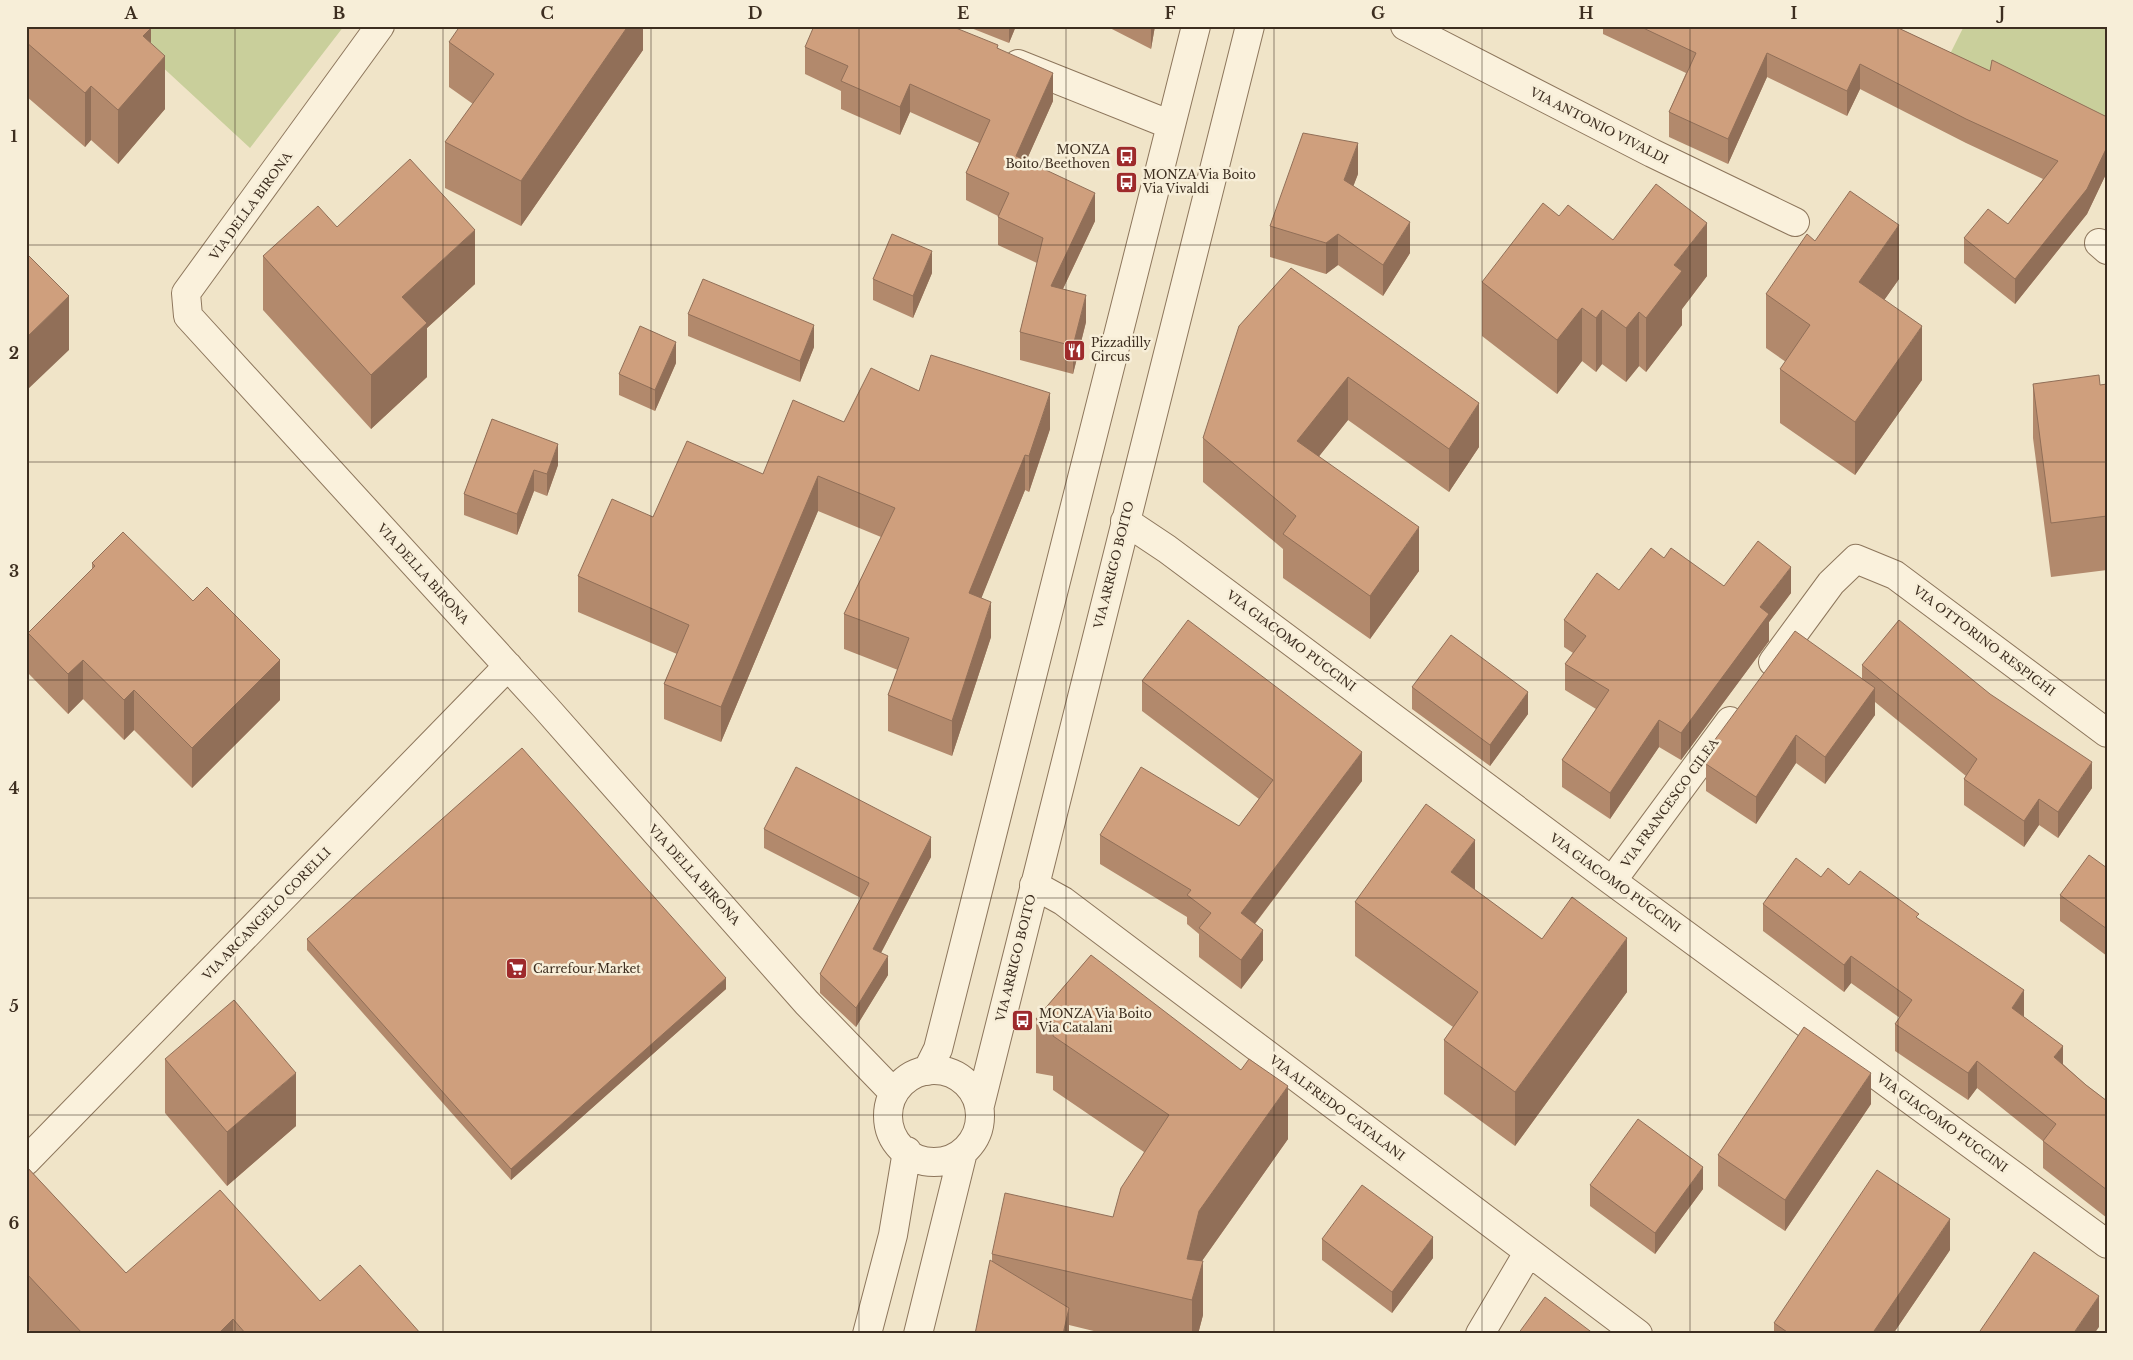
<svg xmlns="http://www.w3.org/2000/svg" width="2133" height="1360" viewBox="0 0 2133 1360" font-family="'Libre Baskerville',serif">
  <rect width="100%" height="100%" fill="#f0e4c8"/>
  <path fill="#c9cf9b" d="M118,26H344L250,148Z
    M1964,26H2107V133L1950,54Z"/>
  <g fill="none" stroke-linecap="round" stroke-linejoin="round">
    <defs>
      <path id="minor" d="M380,26L186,293L188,316L546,708L807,1003L894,1093
        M1405,26L1652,153L1795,222
        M1018,64L1171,125
        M2099,243L2107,250
        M1125,521L1167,549L1612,881L2107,1244
        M1773,662L1831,583L1856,559L1895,575L2107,733
        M1612,881L1730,721
        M1034,885L1063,901L1638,1334
        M888 1116a46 46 0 1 1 92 0a46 46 0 1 1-92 0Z
        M927,1071L938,1049L1196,26
        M980,1105L1250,26
        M26,1161L508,666
        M867,1334L893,1235L907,1151
        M918,1334L963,1152
        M1480,1334L1528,1253"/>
    </defs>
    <use href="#minor" stroke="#8d765c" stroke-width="30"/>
    <use href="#minor" stroke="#faf1dc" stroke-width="28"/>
  </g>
  <path fill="#b2896c" d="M26,26L151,43L165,109L118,164L91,140L85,147L26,96Z
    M643,26V50L521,226L445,188V142L473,104L449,87V42Z
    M966,26H1016L1009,43Z
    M1106,26H1155L1151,49Z
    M1603,26H1894L1990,71L2107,117V172L2087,214L2015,304L1964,263V238L2008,224L2043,179L1966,143L1860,89L1847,116L1767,77L1728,164L1669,137V112L1686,73L1603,34Z
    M805,47L998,48L1053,101L1026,161L1095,221L1063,289L1086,322L1073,374L1020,360V332L1037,263L998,245V216L966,200V173L979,143L910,112L900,135L841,109V91L805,74Z
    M1358,174L1353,186L1410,253L1383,296L1338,265L1326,274L1270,257V226Z
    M1559,216L1613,240L1707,276L1682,309V325L1646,372L1639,366L1626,382L1602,364L1596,372L1582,361L1557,394L1482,336V282Z
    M337,227L475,284L427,328V377L371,429L263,310V256Z
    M1815,241L1899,279L1884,300L1922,380L1855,475L1780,423V369L1786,362L1766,348V294Z
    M1291,268L1479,447L1449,492L1348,420L1319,456L1419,571L1370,639L1283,578V549L1203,482V438Z
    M932,273L913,318L873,300V279Z
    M688,314L814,347L800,382L688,336Z
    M676,363L655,411L619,395V374Z
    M2033,384L2100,385L2107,384V570L2051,577L2033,438Z
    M919,391L1050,429L1029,492L1025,490L981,598L991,637L952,756L888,731V695L898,670L844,649V614L881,537L818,511L721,742L664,719V684L677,654L578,612V576L653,517L763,474L844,422Z
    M492,419L558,465L547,496L534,491L517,535L464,515V494Z
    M1664,558L1724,586L1791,593L1769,622V641L1681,760L1659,747L1610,819L1562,787V760L1596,709L1565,690V664L1573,653L1564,647V620L1619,590Z
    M92,563L280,700L192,788L134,730L124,740L83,699L68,714L28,673V633L92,569Z
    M1862,665L2092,788L2058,838L2039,825L2024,847L1964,805V779L1966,776L1875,702V715L1825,784L1796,763L1756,824L1706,791V764L1708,761V749L1862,679Z
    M1142,681L1362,781L1255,924L1263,960L1241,989L1199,957V934L1187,924V917L1100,864V835L1239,826L1259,799L1142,711Z
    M1412,687L1528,714L1490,766L1412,709Z
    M764,829L931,857L881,953L888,975L856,1027L820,993V974L861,898L764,848Z
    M2107,868V956L2060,921V895Z
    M1821,877L1849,885L1919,919L2024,1017L2063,1064L2086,1085L2107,1101V1218L2043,1168V1141L1977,1088L1968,1100L1895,1051V1024L1900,1018L1851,983L1844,992L1763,931V904Z
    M1475,890L1542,939L1627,992L1515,1146L1444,1094V1040L1453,1027L1355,956V902Z
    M307,939L726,989L511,1180L307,950Z
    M1091,955L1288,1139L1202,1261L1203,1315L1198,1334H1106L1069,1325V1334L992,1261V1254L1113,1217L1144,1152L1053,1090V1076L1036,1073V1019Z
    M165,1059L296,1126L227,1186L165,1113Z
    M1871,1104L1785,1231L1718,1186V1155Z
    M26,1166L126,1273L320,1301L421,1334H33L26,1327Z
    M1590,1185L1703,1189L1655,1254L1590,1206Z
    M1322,1239L1433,1258L1392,1313L1322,1260Z
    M1950,1250L1893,1334H1774V1323Z"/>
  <path fill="#916f58" d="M628,26H643V50L521,226V181Z
    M1009,26H1016L1009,43Z
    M1151,26H1155L1151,49Z
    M151,28V72L165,56V109L118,164V110L143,36Z
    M1767,53V77L1728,164V139Z
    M1860,64V89L1847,116V91Z
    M1053,73V101L1016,184V156Z
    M910,84V112L900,135V107Z
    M91,86V140L85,147V93Z
    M1358,143V174L1344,211V180Z
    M2107,147V172L2087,214L2015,304V279Z
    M1095,193V221L1051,314V286Z
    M1410,222V253L1383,296V265Z
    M1707,223V276L1682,309V325L1646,372V318L1674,265Z
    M1899,225V279L1859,336V282Z
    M475,230V284L427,328V377L371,429V375L402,297Z
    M1338,234V265L1326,274V243Z
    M932,251V273L913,318V296Z
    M1086,295V322L1073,374V346Z
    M69,296V350L26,391V338Z
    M1582,308V361L1557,394V340Z
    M1602,310V364L1596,372V318Z
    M1639,312V366L1626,382V328Z
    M814,325V347L800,382V361Z
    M1922,326V380L1855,475V422Z
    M676,342V363L655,411V390Z
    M1348,377V420L1297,484V441Z
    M1050,393V429L1029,492V456Z
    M1479,403V447L1449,492V449Z
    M558,444V465L547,496V474Z
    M1025,455V490L969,629V593Z
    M534,470V491L517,535V514Z
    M818,476V511L721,742V707Z
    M1419,527V571L1370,639V596Z
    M1791,567V593L1769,622V641L1681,760V733L1760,607Z
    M991,602V637L952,756V721Z
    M83,660V699L68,714V674Z
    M280,660V700L192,788V748Z
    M1875,688V715L1825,784V757Z
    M134,690V730L124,740V700Z
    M1528,692V714L1490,766V745Z
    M1659,720V747L1610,819V793Z
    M1796,735V763L1756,824V797Z
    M1362,752V781L1241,942V913Z
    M2092,762V788L2058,838V812Z
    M2039,799V825L2024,847V821Z
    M931,837V857L873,968V949Z
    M1475,840V894L1451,872Z
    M1263,930V960L1241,989V960Z
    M1627,938V992L1515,1146V1092Z
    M888,956V975L856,1027V1008Z
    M1851,956V983L1844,992V965Z
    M726,978V989L511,1180V1169Z
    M2024,990V1017L2012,1008Z
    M2063,1046V1073L2054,1057Z
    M1977,1061V1088L1968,1100V1073Z
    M296,1073V1126L227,1186V1132Z
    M1871,1073V1104L1785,1231V1200Z
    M1288,1086V1139L1199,1265L1187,1259L1199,1211Z
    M1703,1167V1189L1655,1254V1233Z
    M1950,1219V1250L1893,1334H1872Z
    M1433,1237V1258L1392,1313V1292Z
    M1203,1261V1315L1198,1334H1192V1300Z
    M2099,1296V1327L2094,1334H2073Z
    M1069,1308V1334H1063Z
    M233,1319V1334H218Z"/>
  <path fill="#cf9f7d" stroke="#916f58" d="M26,26H149L151,28L143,36L165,56L118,110L91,86L85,93L26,42Z
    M460,26H628L521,181L445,142L494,74L449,42Z
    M814,26H951L998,45L997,48L1053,73L1016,156L1095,193L1051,286L1086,295L1073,346L1020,332L1043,238L998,217L1009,193L966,173L990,120L910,84L900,107L841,81L848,66L805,47Z
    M1639,26H1894L1990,71L1992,60L2107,117V147L2087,189L2015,279L1964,238L1988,209L2008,224L2058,161L1966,119L1860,64L1847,91L1767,53L1728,139L1669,112L1696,53Z
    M1303,133L1358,143L1344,180L1410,222L1383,265L1338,234L1326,243L1270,226Z
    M410,159L475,230L402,297L427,323L371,375L263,256L318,206L337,227Z
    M1656,184L1707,223L1674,265L1682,271L1646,318L1639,312L1626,328L1602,310L1596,318L1582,308L1557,340L1482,282L1543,203L1559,216L1568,205L1613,240Z
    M1850,191L1899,225L1859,282L1922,326L1855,422L1780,369L1810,325L1766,294L1807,234L1815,241Z
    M892,234L932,251L913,296L873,279Z
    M26,253L69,296L26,338Z
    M1291,268L1479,403L1449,449L1348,377L1297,441L1419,527L1370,596L1283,534L1296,516L1203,438L1239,326Z
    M703,279L814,325L800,361L688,314Z
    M640,326L676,342L655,390L619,374Z
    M931,355L1050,393L1029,456L1025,455L969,593L991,602L952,721L888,695L909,638L844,614L895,508L818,476L721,707L664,684L689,625L578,576L612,499L653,517L687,441L763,474L793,400L844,422L871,368L919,391Z
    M2099,375L2100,385L2107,384V516L2051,523L2033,384Z
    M492,419L558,444L547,474L534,470L517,514L464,494Z
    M123,532L193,601L207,587L280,660L192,748L134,690L124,700L83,660L68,674L28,633L95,566L92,563Z
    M1758,541L1791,567L1760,607L1769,614L1681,733L1659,720L1610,793L1562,760L1609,690L1565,664L1586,636L1564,620L1597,573L1619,590L1651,548L1664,558L1671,548L1724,586Z
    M1188,620L1362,752L1241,913L1263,930L1241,960L1199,928L1211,913L1187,895L1191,890L1100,835L1141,767L1239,826L1273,780L1142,681Z
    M1899,620L1990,694L2092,762L2058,812L2039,799L2024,821L1964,779L1977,759L1862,665Z
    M1795,631L1875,688L1825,757L1796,735L1756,797L1706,764L1714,752L1708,749Z
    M1451,635L1528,692L1490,745L1412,687Z
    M522,748L726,978L511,1169L307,939Z
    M796,767L931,837L873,949L888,956L856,1008L820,974L869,883L764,829Z
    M1426,804L1475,840L1451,872L1542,939L1572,897L1627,938L1515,1092L1444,1040L1478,992L1355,902Z
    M2089,855L2107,868V929L2060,895Z
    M1796,858L1821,877L1828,868L1849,885L1860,871L1919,914L1916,917L2024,990L2012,1008L2063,1046L2054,1057L2086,1085L2107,1101V1190L2043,1141L2056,1124L1977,1061L1968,1073L1895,1024L1912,1000L1851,956L1844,965L1763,904Z
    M1091,955L1241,1070L1249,1059L1288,1086L1199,1211L1187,1259L1203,1261L1192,1300L992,1254L1005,1193L1113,1217L1121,1188L1169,1115L1053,1036L1055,1023L1036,1019Z
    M234,1000L296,1073L227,1132L165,1059Z
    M1804,1027L1871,1073L1785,1200L1718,1155Z
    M1638,1119L1703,1167L1655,1233L1590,1185Z
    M26,1166L126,1273L220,1190L320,1301L360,1265L421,1334H286L284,1331L281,1334H246L233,1319L218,1334H83L26,1273Z
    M1877,1170L1950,1219L1872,1334H1790L1774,1323Z
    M1362,1185L1433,1237L1392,1292L1322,1239Z
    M2034,1252L2099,1296L2073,1334H1978Z
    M990,1260L1069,1308L1063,1334H975Z
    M1545,1297L1594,1334H1518Z"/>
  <path fill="none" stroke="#3d2e20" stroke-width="1" stroke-opacity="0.55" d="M235,26V1334M443,26V1334M651,26V1334M859,26V1334M1066,26V1334M1274,26V1334M1482,26V1334M1690,26V1334M1898,26V1334M26,245H2107M26,462H2107M26,680H2107M26,898H2107M26,1115H2107"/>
  <defs>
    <symbol id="bus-square" viewBox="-11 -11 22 22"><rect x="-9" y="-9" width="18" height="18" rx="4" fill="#9e2a2b" stroke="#f7eed8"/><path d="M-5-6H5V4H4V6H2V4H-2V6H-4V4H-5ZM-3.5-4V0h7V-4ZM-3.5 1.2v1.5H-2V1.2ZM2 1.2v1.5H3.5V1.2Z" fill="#fff"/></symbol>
    <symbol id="restaurant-square" viewBox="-11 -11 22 22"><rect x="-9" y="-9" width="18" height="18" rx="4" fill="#9e2a2b" stroke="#f7eed8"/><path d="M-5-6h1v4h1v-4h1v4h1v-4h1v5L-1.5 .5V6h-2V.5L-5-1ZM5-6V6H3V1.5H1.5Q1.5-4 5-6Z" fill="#fff"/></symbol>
    <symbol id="supermarket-square" viewBox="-11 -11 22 22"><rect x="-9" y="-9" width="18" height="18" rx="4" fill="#9e2a2b" stroke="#f7eed8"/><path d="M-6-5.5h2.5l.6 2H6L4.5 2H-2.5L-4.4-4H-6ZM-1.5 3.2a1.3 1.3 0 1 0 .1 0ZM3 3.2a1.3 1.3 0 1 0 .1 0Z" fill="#fff"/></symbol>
  </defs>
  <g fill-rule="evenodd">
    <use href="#bus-square" x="1114" y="144" width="25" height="25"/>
    <use href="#bus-square" x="1114" y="170" width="25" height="25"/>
    <use href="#restaurant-square" x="1062" y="338" width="25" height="25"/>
    <use href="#supermarket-square" x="504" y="956" width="25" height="25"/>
    <use href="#bus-square" x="1010" y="1008" width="25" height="25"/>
  </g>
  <g text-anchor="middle" stroke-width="5" stroke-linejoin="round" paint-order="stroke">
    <g font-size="12" fill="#3d2e20" stroke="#f7eed8">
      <text transform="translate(1599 126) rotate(27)" y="4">VIA ANTONIO VIVALDI</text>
      <text transform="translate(251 206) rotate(-54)" y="4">VIA DELLA BIRONA</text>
      <text transform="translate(1114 565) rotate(-76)" y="4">VIA ARRIGO BOITO</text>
      <text transform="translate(423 574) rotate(48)" y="4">VIA DELLA BIRONA</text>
      <text transform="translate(1291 641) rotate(37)" y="4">VIA GIACOMO PUCCINI</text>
      <text transform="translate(1984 641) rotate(37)" y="4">VIA OTTORINO RESPIGHI</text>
      <text transform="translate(1670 803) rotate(-54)" y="4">VIA FRANCESCO CILEA</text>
      <text transform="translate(694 875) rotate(48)" y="4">VIA DELLA BIRONA</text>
      <text transform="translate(1615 883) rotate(36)" y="4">VIA GIACOMO PUCCINI</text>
      <text transform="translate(267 914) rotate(-46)" y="4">VIA ARCANGELO CORELLI</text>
      <text transform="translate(1016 958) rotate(-76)" y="4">VIA ARRIGO BOITO</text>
      <text transform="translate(1337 1108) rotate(37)" y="4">VIA ALFREDO CATALANI</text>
      <text transform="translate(1942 1123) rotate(36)" y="4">VIA GIACOMO PUCCINI</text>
    </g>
    <g font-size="12" fill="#3d2e20" stroke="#f7eed8" text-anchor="start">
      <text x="1110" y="154" text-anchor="end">MONZA<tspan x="1110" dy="14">Boito/Beethoven</tspan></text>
      <text x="1143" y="179">MONZA Via Boito<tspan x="1143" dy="14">Via Vivaldi</tspan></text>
      <text x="1091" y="347">Pizzadilly<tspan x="1091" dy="14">Circus</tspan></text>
      <text x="533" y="973">Carrefour Market</text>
      <text x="1039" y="1018">MONZA Via Boito<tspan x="1039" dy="14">Via Catalani</tspan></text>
    </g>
  </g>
  <rect width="2133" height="1360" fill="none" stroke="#f7eed8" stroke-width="55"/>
  <rect x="28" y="28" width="2078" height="1304" fill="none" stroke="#3d2e20" stroke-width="2"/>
  <g font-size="16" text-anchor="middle" font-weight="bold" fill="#3d2e20">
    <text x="131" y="19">A</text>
    <text x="339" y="19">B</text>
    <text x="547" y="19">C</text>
    <text x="755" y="19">D</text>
    <text x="963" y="19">E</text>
    <text x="1170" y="19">F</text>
    <text x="1378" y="19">G</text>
    <text x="1586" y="19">H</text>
    <text x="1794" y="19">I</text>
    <text x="2002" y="19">J</text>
    <text x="14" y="142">1</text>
    <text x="14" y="359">2</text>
    <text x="14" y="577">3</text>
    <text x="14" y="794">4</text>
    <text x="14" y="1012">5</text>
    <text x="14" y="1229">6</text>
  </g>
</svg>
